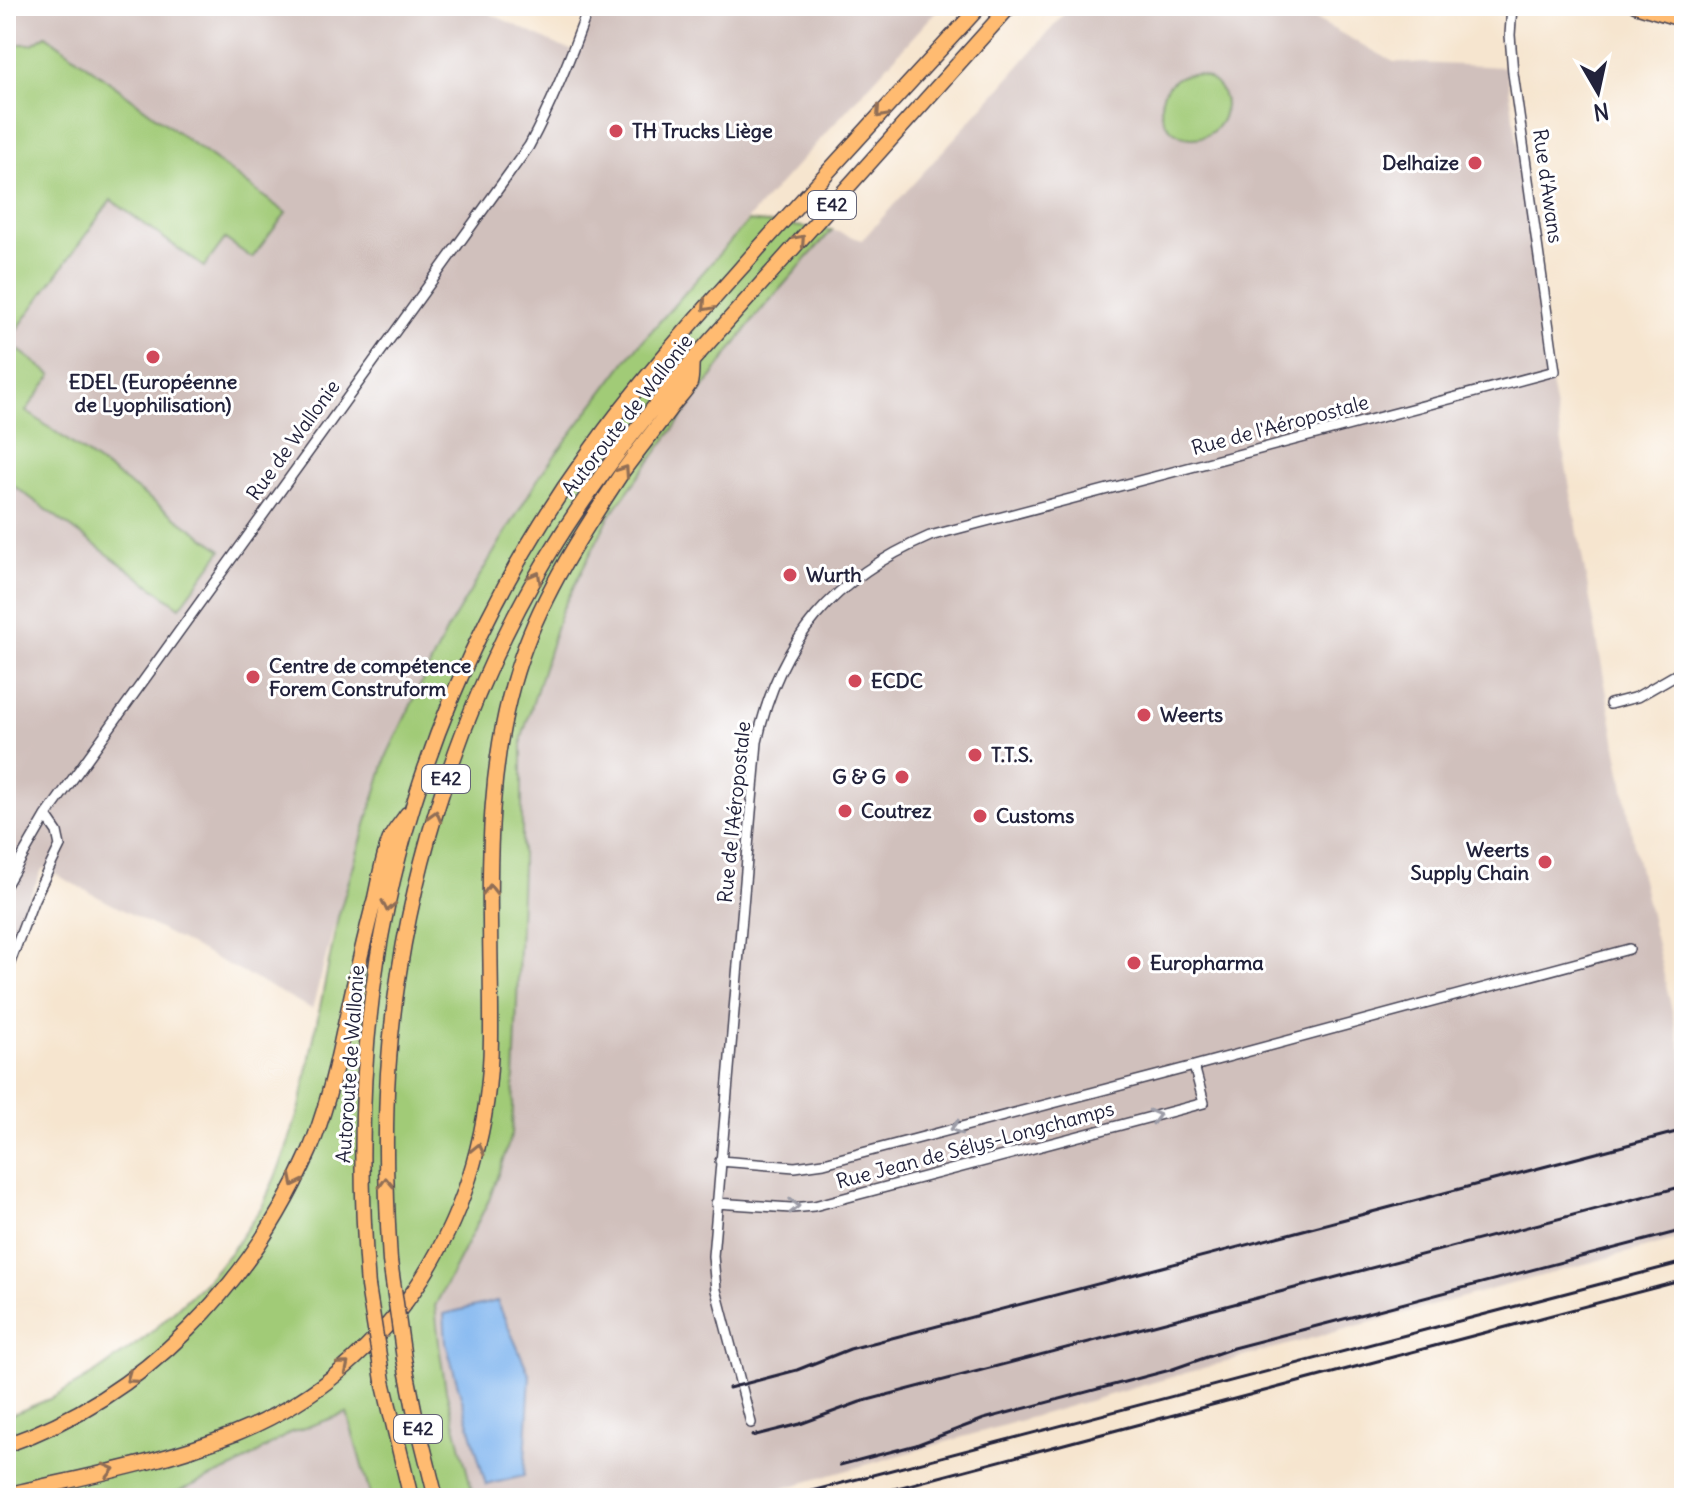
<svg xmlns="http://www.w3.org/2000/svg" width="1690" height="1504" viewBox="0 0 1690 1504" font-family="Delius,sans-serif">
  <rect width="100%" height="100%" fill="#fff"/>
  <filter id="ink" filterUnits="userSpaceOnUse"><feTurbulence type="fractalNoise" baseFrequency=".0125" numOctaves="2"/><feDisplacementMap in="SourceGraphic" scale="16" xChannelSelector="R" yChannelSelector="G"/><feConvolveMatrix kernelMatrix="1 2 1 2 8 2 1 2 1" color-interpolation-filters="sRGB"/></filter>
  <filter id="wash" filterUnits="userSpaceOnUse"><feTurbulence type="fractalNoise" baseFrequency=".006" numOctaves="4" result="noise"/><feDisplacementMap in="SourceGraphic" scale="32" xChannelSelector="R" yChannelSelector="G"/><feGaussianBlur stdDeviation="1.8" result="paint"/><feColorMatrix in="noise" values="0 0 0 0 0 0 0 0 0 0 0 0 0 0 0 0 0 1.4 0 .05"/><feComposite in="paint" operator="in"/></filter>
  <g filter="url(#wash)">
    <rect width="100%" height="100%" fill="#f6e5cf"/>
    <path fill="#d0c0bc" d="M6,6H474L562,47L578,52L597,6H941L747,220L632,352L540,474L447,630L387,755L334,927L312,1009L43,868L6,946Z
      M1071,6H1291L1394,62L1506,67L1533,246L1550,377L1634,845L1684,1063V1237L1235,1359L750,1498H474L446,1390L440,1352L435,1306L489,1200L512,1134L522,868V738L561,612L609,517L757,315L832,230L862,240L1000,88Z
      M348,1413L371,1498H152L177,1492L235,1467L290,1433Z"/>
    <path fill="#a1cb77" stroke="#627659" stroke-width="2" d="M46,35L286,213L252,258L225,239L204,267L111,200L8,342L52,375L26,411L222,550L180,607L6,480V44H32Z
      M1161 106a32 32 0 1 1 64 0a32 32 0 1 1-64 0Z
      M748,221L832,230L757,315L609,517L561,612L522,738V868L512,1134L489,1200L435,1306L440,1352L446,1390L474,1498H371L347,1413L290,1433L235,1467L177,1492L152,1498H6V1417L54,1397L97,1372L146,1337L205,1282L230,1253L263,1205L283,1159L300,1107L338,917L387,755L447,630L541,474L632,353Z"/>
    <path fill="#80b5ef" stroke="#516c95" stroke-width="2" d="M497,1301L530,1376L524,1476L486,1485L446,1343L444,1314Z"/>
  </g>
  <g filter="url(#ink)">
    <g fill="none" stroke-linecap="round" stroke-linejoin="round">
      <defs>
        <path id="minor" d="M1610,704L1637,697L1684,670
          M6,885L46,816L529,146C553,101 572,54 589,6
          M6,973L34,899L60,846L57,832L46,816
          M720,1161L795,1167L824,1163L1194,1066L1629,949
          M716,1203L791,1208L814,1206L1204,1103L1194,1066
          M751,1423L716,1290L713,1256L757,742C779,639 835,577 930,536L1555,371L1513,73L1510,35L1512,6"/>
        <path id="major" d="M1635,6L1684,21"/>
        <path id="highway" d="M390,1261C386,1198 384,1136 388,1073C399,896 457,708 548,556C590,486 640,423 692,361L1010,6
          M368,1286C359,1178 360,1068 377,961C406,779 481,601 589,452C638,383 694,321 750,258C826,173 903,90 980,6
          M404,1359L415,1414L436,1498
          M383,1381L411,1498
          M6,1445C145,1397 252,1283 310,1150C325,1113 335,1073 343,1034C353,988 363,943 375,898C379,880 383,856 390,839C394,830 402,822 407,814
          M6,1495C82,1477 161,1463 234,1434C397,1369 490,1211 491,1038C492,911 479,780 521,658C544,591 584,530 623,471C639,449 656,428 672,406C677,399 686,391 690,383C692,377 691,367 692,361"/>
      </defs>
      <use href="#minor" stroke="#423f51" stroke-width="12"/>
      <use href="#major" stroke="#423f51" stroke-width="15"/>
      <use href="#highway" stroke="#423f51" stroke-width="17"/>
      <use href="#minor" stroke="#fff" stroke-width="9"/>
      <use href="#major" stroke="#ffbb71" stroke-width="12"/>
      <use href="#highway" stroke="#ffbb71" stroke-width="14"/>
      <path stroke="#22223b" stroke-width="3" d="M729,1388L797,1370L850,1349L1684,1130
        M752,1436L800,1424L860,1402L1684,1186
        M840,1465L916,1445L984,1419L1170,1370L1233,1348L1684,1230
        M785,1498L1684,1262
        M860,1498L1684,1280"/>
      <defs>
        <path id="highway-bridge" d="M390,1261L404,1359
          M368,1286L383,1381"/>
      </defs>
      <use href="#highway-bridge" stroke="#423f51" stroke-width="17" stroke-linecap="butt"/>
      <use href="#highway-bridge" stroke="#ffbb71" stroke-width="14"/>
    </g>
    <defs><path id="oneway-chevron" d="M-2-3.5L2.5 0L-2 3.5" fill="none" stroke-width="1.6" stroke-linecap="round" stroke-linejoin="round" transform="scale(2)"/></defs>
    <g stroke="#906e56">
      <use href="#oneway-chevron" transform="translate(881 113) rotate(132)"/>
      <use href="#oneway-chevron" transform="translate(800 240) rotate(-48)"/>
      <use href="#oneway-chevron" transform="translate(707 306) rotate(132)"/>
      <use href="#oneway-chevron" transform="translate(624 471) rotate(-56)"/>
      <use href="#oneway-chevron" transform="translate(536 577) rotate(-61)"/>
      <use href="#oneway-chevron" transform="translate(435 816) rotate(-74)"/>
      <use href="#oneway-chevron" transform="translate(490 890) rotate(-90)"/>
      <use href="#oneway-chevron" transform="translate(388 906) rotate(102)"/>
      <use href="#oneway-chevron" transform="translate(478 1149) rotate(-77)"/>
      <use href="#oneway-chevron" transform="translate(295 1181) rotate(116)"/>
      <use href="#oneway-chevron" transform="translate(386 1183) rotate(-92)"/>
      <use href="#oneway-chevron" transform="translate(344 1366) rotate(-40)"/>
      <use href="#oneway-chevron" transform="translate(131 1378) rotate(144)"/>
      <use href="#oneway-chevron" transform="translate(109 1470) rotate(-14)"/>
    </g>
    <g stroke="#9c9ca7">
      <use href="#oneway-chevron" transform="translate(1155 1116) rotate(-15)"/>
      <use href="#oneway-chevron" transform="translate(956 1128) rotate(165)"/>
      <use href="#oneway-chevron" transform="translate(794 1206) rotate(-1)"/>
    </g>
  </g>
  <g fill="#d1495b" stroke="#fff" stroke-width="3">
    <circle cx="616" cy="131" r="8"/>
    <circle cx="1475" cy="163" r="8"/>
    <circle cx="153" cy="357" r="8"/>
    <circle cx="790" cy="575" r="8"/>
    <circle cx="253" cy="677" r="8"/>
    <circle cx="855" cy="681" r="8"/>
    <circle cx="1144" cy="715" r="8"/>
    <circle cx="975" cy="755" r="8"/>
    <circle cx="902" cy="777" r="8"/>
    <circle cx="845" cy="811" r="8"/>
    <circle cx="980" cy="816" r="8"/>
    <circle cx="1545" cy="862" r="8"/>
    <circle cx="1134" cy="963" r="8"/>
  </g>
  <g text-anchor="middle" stroke-width="6" stroke-linejoin="round" paint-order="stroke">
    <g fill="#fff" stroke="#646476" stroke-width="2">
      <rect x="808" y="191" width="48" height="28" rx="6"/>
      <rect x="422" y="765" width="48" height="28" rx="6"/>
      <rect x="394" y="1415" width="48" height="28" rx="6"/>
    </g>
    <g font-size="18" font-weight="bold" fill="#22223b">
      <text x="832" y="211">E42</text>
      <text x="446" y="785">E42</text>
      <text x="418" y="1435">E42</text>
    </g>
    <g font-size="20" font-weight="bold" fill="#22223b" stroke="#fff" text-anchor="start">
      <text x="632" y="138">TH Trucks Liège</text>
      <text x="1459" y="170" text-anchor="end">Delhaize</text>
      <text x="153" y="389" text-anchor="middle">EDEL (Européenne<tspan x="153" dy="23">de Lyophilisation)</tspan></text>
      <text x="806" y="582">Wurth</text>
      <text x="269" y="673">Centre de compétence<tspan x="269" dy="23">Forem Construform</tspan></text>
      <text x="871" y="688">ECDC</text>
      <text x="1160" y="722">Weerts</text>
      <text x="991" y="762">T.T.S.</text>
      <text x="886" y="784" text-anchor="end">G &amp; G</text>
      <text x="861" y="818">Coutrez</text>
      <text x="996" y="823">Customs</text>
      <text x="1529" y="857" text-anchor="end">Weerts<tspan x="1529" dy="23">Supply Chain</tspan></text>
      <text x="1150" y="970">Europharma</text>
    </g>
    <g font-size="20" fill="#22223b" stroke="#fff">
      <text transform="translate(1548 186) rotate(82)" y="7">Rue d'Awans</text>
      <text transform="translate(627 415) rotate(-52)" y="7">Autoroute de Wallonie</text>
      <text transform="translate(1280 425) rotate(-15)" y="7">Rue de l'Aéropostale</text>
      <text transform="translate(293 440) rotate(-54)" y="7">Rue de Wallonie</text>
      <text transform="translate(734 812) rotate(-84)" y="7">Rue de l'Aéropostale</text>
      <text transform="translate(350 1064) rotate(-86)" y="7">Autoroute de Wallonie</text>
      <text transform="translate(975 1145) rotate(-15)" y="7">Rue Jean de Sélys-Longchamps</text>
    </g>
  </g>
  <rect width="1690" height="1504" fill="none" stroke="#fff" stroke-width="32"/>
  <g transform="translate(1598 92) rotate(171)" stroke="#ffffff" stroke-width="6" paint-order="stroke">
  <path d="M0-6L14 30L0 20L-14 30Z" fill="#22223b"/>
  <text y="-12" font-size="22" font-weight="bold" text-anchor="middle" fill="#22223b">N</text>
  </g>
</svg>
